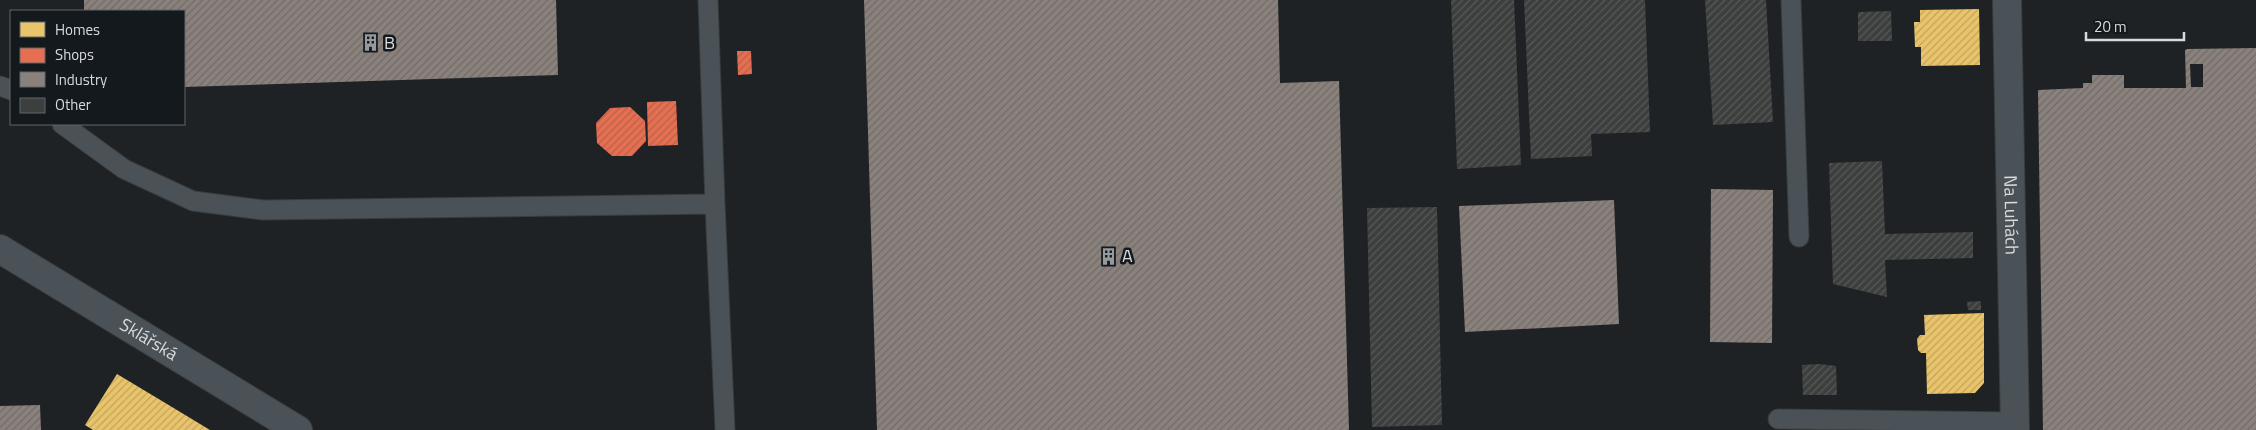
<svg xmlns="http://www.w3.org/2000/svg" width="2256" height="430" viewBox="0 0 2256 430" font-family="'Titillium Web',sans-serif">
  <defs>
    <pattern id="homes-hatch" width="6" height="6" patternUnits="userSpaceOnUse" patternTransform="scale(1.25)"><rect width="6" height="6" fill="#e9c46a"/><path d="M-1 1l2-2M0 6l6-6M5 7l2-2" fill="none" stroke="#bfa460"/></pattern>
    <pattern id="shops-hatch" width="6" height="6" patternUnits="userSpaceOnUse" patternTransform="scale(1.25)"><rect width="6" height="6" fill="#e76f51"/><path d="M-1 1l2-2M0 6l6-6M5 7l2-2" fill="none" stroke="#b5624d"/></pattern>
    <pattern id="industry-hatch" width="6" height="6" patternUnits="userSpaceOnUse" patternTransform="scale(1.25)"><rect width="6" height="6" fill="#8a817c"/><path d="M-1 1l2-2M0 6l6-6M5 7l2-2" fill="none" stroke="#706b68"/></pattern>
    <pattern id="building-hatch" width="6" height="6" patternUnits="userSpaceOnUse" patternTransform="scale(1.25)"><rect width="6" height="6" fill="#3d3e3e"/><path d="M-1 1l2-2M0 6l6-6M5 7l2-2" fill="none" stroke="#585959"/></pattern>
  </defs>
  <rect width="100%" height="100%" fill="#1f2224"/>
  <path fill="url(#homes-hatch)" d="M1979,9L1980,65L1921,66V47H1915L1914,22H1920V10Z
    M1984,313V383L1975,393L1927,394L1926,353H1921L1918,350L1917,339L1920,335H1925L1924,315Z
    M117,374L167,404L210,430H93L85,425Z"/>
  <path fill="url(#shops-hatch)" d="M737,51H751L752,74L738,75Z
    M676,101L678,145L648,146L647,102Z
    M630,107L645,121L646,141L632,156H612L597,143L596,123L610,108Z"/>
  <path fill="url(#industry-hatch)" fill-rule="evenodd" d="M84,0H556L558,75L184,87V11H84Z
    M864,0H1278L1280,83L1339,81L1349,430H877Z
    M2256,48V430H2043L2038,90L2083,88V83H2092V75H2124V88H2186L2185,50L2187,49ZM2190,64H2203V87H2191Z
    M1711,189L1773,190L1772,343L1710,342Z
    M1614,200L1619,324L1465,332L1459,206Z
    M40,405L41,430H0V406Z"/>
  <path fill="url(#building-hatch)" d="M1451,0H1514L1521,165L1457,169Z
    M1524,0H1645L1650,132L1591,134L1592,156L1531,159Z
    M1705,0H1766L1773,122L1713,125Z
    M1891,11L1892,41H1858V12Z
    M1882,161L1885,234L1973,232V258L1885,260L1887,297L1833,284L1829,163Z
    M1437,207L1442,425L1372,427L1367,208Z
    M1981,301V310H1968L1967,302Z
    M1819,364L1836,366L1837,395H1803L1802,365Z"/>
  <g fill="none" stroke-linecap="round" stroke-linejoin="round">
    <defs>
      <path id="service" d="M1791,0L1799,237
        M0,86L11,90
        M62,124L124,169L193,201L263,210L715,204L708,0
        M715,204L725,430
        M1778,419L2015,422"/>
      <g id="minor">
        <path id="s1" d="M2007,0L2015,430"/>
        <path id="s2" d="M0,249L298,430"/>
      </g>
    </defs>
    <use href="#service" stroke="#3a3c3d" stroke-width="21"/>
    <use href="#minor" stroke="#3a3c3d" stroke-width="30"/>
    <use href="#service" stroke="#4a5257" stroke-width="19"/>
    <use href="#minor" stroke="#4a5257" stroke-width="28"/>
  </g>
  <defs>
    <symbol id="building-bare" viewBox="-9 -9 18 18"><path d="M-4-6H4V6H1V3H-1V6H-4ZM-2.5-4.3h1.7v1.8h-1.7ZM.8-4.3h1.7v1.8H.8ZM-2.5-1h1.7V.8h-1.7ZM.8-1h1.7V.8H.8Z" fill="#979a9d" stroke="#13191d" stroke-width="2.5" paint-order="stroke"/></symbol>
  </defs>
  <g fill-rule="evenodd">
    <use href="#building-bare" x="358" y="30" width="25" height="25"/>
    <use href="#building-bare" x="1096" y="244" width="25" height="25"/>
  </g>
  <g text-anchor="middle" stroke-width="5" stroke-linejoin="round" paint-order="stroke">
    <g font-size="18" fill="#d7dbde" stroke="#13191d" text-anchor="start">
      <text x="384" y="49">B</text>
      <text x="1122" y="262">A</text>
    </g>
    <g font-size="18" fill="#d7dbde" stroke="#13191d">
      <text dy="6" stroke="none"><textPath href="#s1" startOffset="215">Na Luhách</textPath></text>
      <text dy="6" stroke="none"><textPath href="#s2" startOffset="174">Sklářská</textPath></text>
    </g>
  </g>
  <rect x="10" y="10" width="175" height="115" fill="#13191d" stroke="#61676a"/>
  <rect x="20" y="22" width="25" height="15" fill="#e9c46a" stroke="#61676a"/>
  <text x="55" y="35" font-size="15" fill="#d7dbde">Homes</text>
  <rect x="20" y="48" width="25" height="15" fill="#e76f51" stroke="#61676a"/>
  <text x="55" y="60" font-size="15" fill="#d7dbde">Shops</text>
  <rect x="20" y="72" width="25" height="15" fill="#8a817c" stroke="#61676a"/>
  <text x="55" y="85" font-size="15" fill="#d7dbde">Industry</text>
  <rect x="20" y="98" width="25" height="15" fill="#3d3e3e" stroke="#61676a"/>
  <text x="55" y="110" font-size="15" fill="#d7dbde">Other</text>
  <path d="M2086 32v8h98v-8" fill="none" stroke="#d7dbde" stroke-width="2.5"/>
  <text x="2094" y="32" font-size="15" fill="#d7dbde" stroke="#13191d" stroke-width="4" paint-order="stroke">20 m</text>
</svg>
